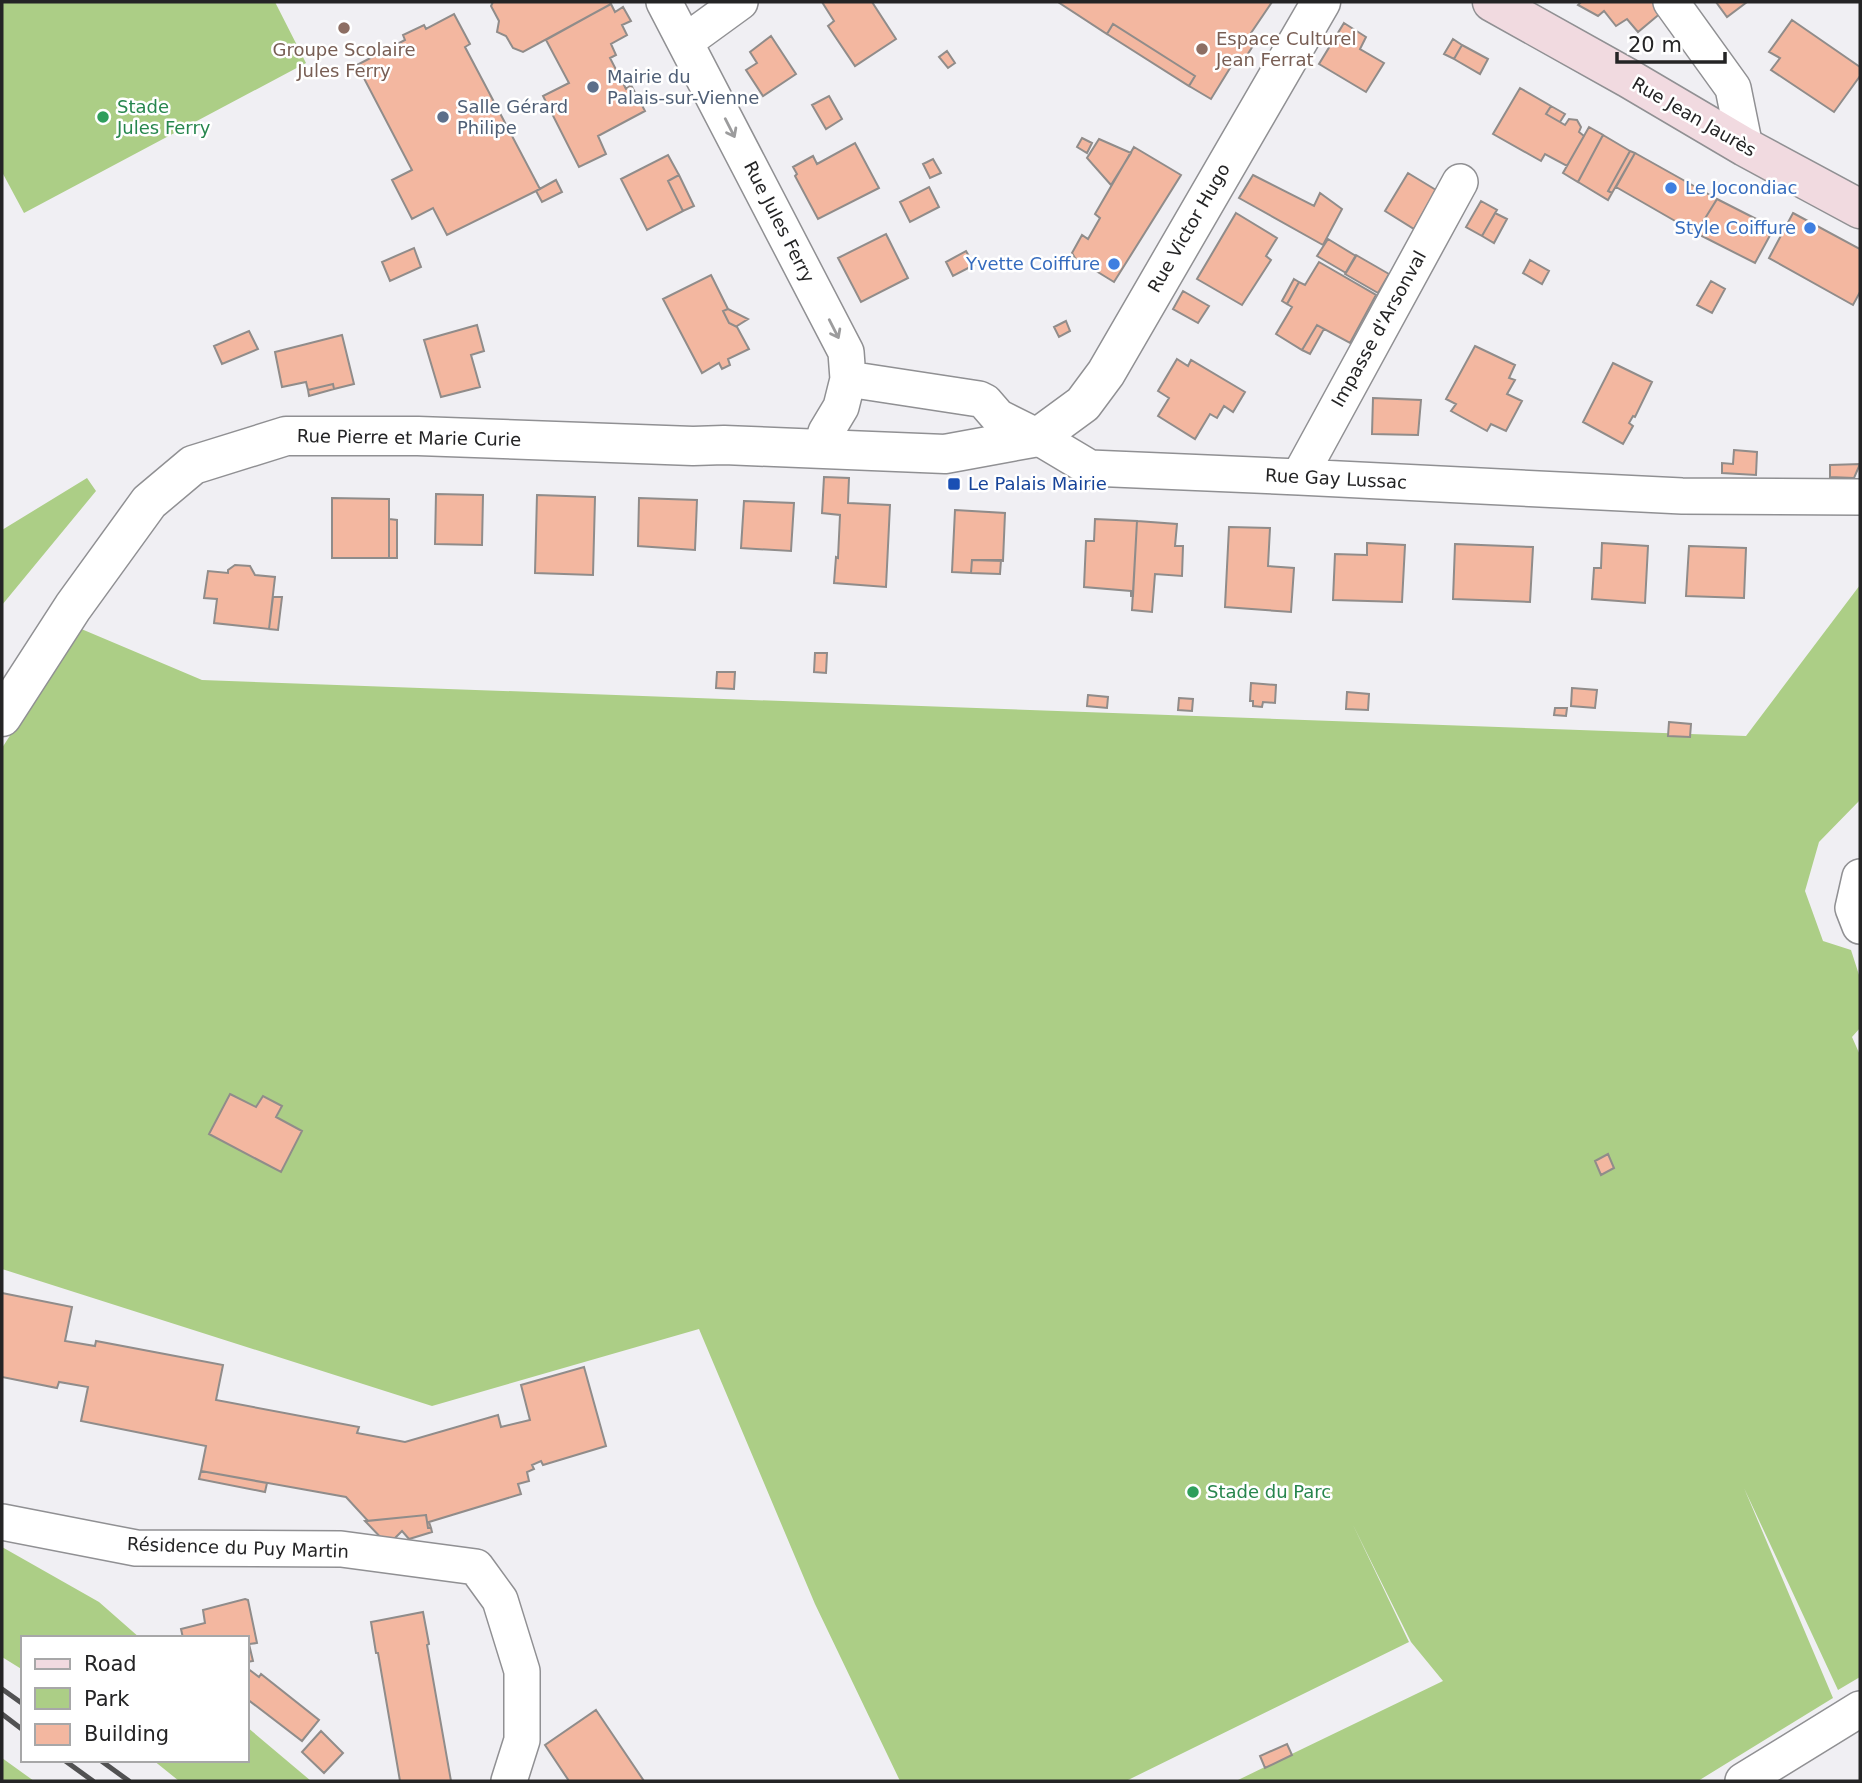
<svg xmlns="http://www.w3.org/2000/svg" width="1862" height="1783" viewBox="0 0 1862 1783" font-family="'DejaVu Sans',sans-serif">
  <rect width="100%" height="100%" fill="#f0eff3"/>
  <path fill="#acce86" d="M2,2H275L306,63L24,213L2,172Z
    M87,478L96,491L2,605V530Z
    M1860,585V800L1819,842L1805,891L1823,941L1851,950L1860,978V1028L1852,1037L1860,1055V1677L1838,1690L1744,1488L1833,1698L1698,1781H1236L1443,1681L1411,1642L1353,1525L1409,1642L1126,1781H900L815,1604L699,1329L432,1406L2,1269V748L79,628L202,680L1746,736Z
    M2,1547L99,1602L140,1638H23V1670L2,1657Z
    M247,1727L311,1781H179L153,1760H247Z
    M2,1758L34,1781H2Z"/>
  <path fill="#f3b7a0" stroke="#908c8a" stroke-width="2" d="M493,2H610L611,4L523,52L513,48L506,36L497,32L499,21L491,6Z
    M822,2H872L896,39L855,66L828,26L834,21Z
    M1058,2H1272L1251,33L1258,38L1242,63L1235,60L1211,99L1189,86L1195,76L1113,24L1107,34Z
    M1581,2H1653L1662,12L1638,32L1627,19L1616,26L1604,11L1598,16L1578,5Z
    M1716,2H1747L1727,17Z
    M611,4L615,12L623,7L631,21L622,25L627,35L611,44L616,55L610,58L626,89L631,85L645,111L598,136L606,154L579,167L543,96L569,83L546,40Z
    M454,14L470,44L465,47L540,189L447,235L433,208L412,219L392,180L412,170L357,65L405,40L403,35L424,25L426,29Z
    M1792,20L1860,67V76L1834,112L1771,70L1780,58L1769,52Z
    M1344,23L1366,37L1360,49L1384,63L1366,92L1319,64Z
    M1113,24L1195,76L1189,86L1107,34Z
    M771,36L796,74L763,96L746,70L757,63L750,52Z
    M1453,39L1462,45L1454,59L1444,54Z
    M1462,45L1488,59L1480,74L1454,59Z
    M947,51L955,63L948,68L939,57Z
    M1520,88L1551,106L1546,114L1565,125L1569,119L1577,120L1581,127L1579,132L1584,136L1567,166L1545,154L1541,161L1493,134Z
    M829,96L842,119L826,129L812,105Z
    M1551,106L1565,114L1560,122L1546,114Z
    M1589,127L1603,135L1578,182L1563,173Z
    M1603,135L1630,151L1608,191L1612,193L1608,200L1578,182Z
    M1082,138L1092,143L1087,153L1077,147Z
    M1099,139L1131,153L1111,185L1087,158Z
    M855,143L879,188L818,219L795,176L797,174L793,167L813,156L817,164Z
    M1134,147L1181,175L1114,282L1075,258L1072,253L1082,235L1088,239L1100,218L1095,214Z
    M1630,151L1635,153L1612,193L1608,191Z
    M1635,153L1717,199L1696,233L1616,187Z
    M668,155L679,175L668,181L683,211L647,230L621,179Z
    M933,159L941,173L930,178L923,164Z
    M1408,173L1436,190L1414,229L1385,211Z
    M679,175L694,206L683,211L668,181Z
    M1253,175L1314,206L1320,193L1342,209L1323,245L1239,198Z
    M556,180L562,192L542,202L536,191Z
    M929,187L939,207L910,222L900,202Z
    M1717,199L1774,228L1755,263L1696,233Z
    M1481,201L1497,210L1482,236L1466,227Z
    M1236,213L1277,238L1266,256L1271,260L1242,305L1197,279Z
    M1495,213L1507,219L1494,243L1482,236Z
    M1793,213L1860,249V292L1853,305L1769,258Z
    M886,234L908,278L861,302L838,258Z
    M1328,239L1356,256L1346,273L1317,256Z
    M414,248L421,267L390,281L382,262Z
    M966,251L974,265L953,276L946,262Z
    M1356,255L1389,274L1378,293L1345,274Z
    M1530,260L1549,271L1542,284L1523,273Z
    M1319,262L1376,295L1350,343L1317,325L1302,350L1276,334L1292,307L1287,304L1299,282L1305,285Z
    M711,275L728,309L723,311L729,323L737,327L749,349L728,359L730,365L722,369L719,363L702,373L663,299Z
    M1294,279L1299,282L1287,304L1282,301Z
    M1711,281L1725,289L1712,313L1697,305Z
    M1183,291L1209,306L1198,323L1173,309Z
    M728,309L748,319L737,326V327L729,323L723,311Z
    M1066,321L1070,331L1059,337L1054,327Z
    M477,325L484,351L471,355L480,387L441,397L424,340Z
    M1317,325L1324,329L1310,354L1302,350Z
    M249,331L258,349L222,364L214,346Z
    M342,335L354,384L334,389L333,384L308,390L306,382L282,387L275,352Z
    M1475,346L1515,365L1509,378L1515,380L1507,394L1522,401L1506,431L1491,424L1487,431L1451,411L1456,404L1446,399Z
    M1177,359L1188,366L1191,360L1245,392L1233,412L1224,406L1217,418L1210,414L1195,439L1158,416L1169,398L1158,391Z
    M1613,363L1652,382L1635,417L1633,416L1629,423L1633,426L1623,444L1583,422Z
    M333,384L334,389L309,396L308,390Z
    M1373,398L1421,400L1418,435L1372,434Z
    M1734,450L1757,452L1756,475L1722,473V463L1733,464Z
    M1860,464L1854,478L1830,477V465Z
    M824,477L849,478L848,503L890,505L886,587L834,583L836,557L838,558L840,515L822,513Z
    M436,494L483,495L482,545L435,544Z
    M537,495L595,497L593,575L535,573Z
    M332,498L389,499V558H332Z
    M639,498L697,500L695,550L638,546Z
    M744,501L794,503L791,551L741,548Z
    M955,510L1005,513L1003,561L972,560L971,573L952,572Z
    M389,519L397,520V558H389Z
    M1095,519L1137,521L1133,596H1131V591L1084,587L1086,541H1094Z
    M1137,521L1177,524L1175,546H1183L1182,576L1155,574L1152,612L1132,610Z
    M1229,527L1270,528L1268,566L1294,568L1291,612L1225,607Z
    M1367,543L1405,545L1402,602L1333,600L1335,554L1367,555Z
    M1602,543L1648,546L1645,603L1592,599L1594,568H1601Z
    M1455,544L1533,547L1530,602L1453,599Z
    M1689,546L1746,548L1744,598L1686,596Z
    M972,560H1001L1000,574L971,573Z
    M235,565L250,566L255,575L275,577L269,629L214,623L217,599L204,598L208,571L228,573V570Z
    M273,597H282L278,630L269,629Z
    M815,653H827L826,673L814,672Z
    M717,672H735L734,689L716,688Z
    M1251,683L1276,685L1275,703L1263,702L1262,707L1253,706V701H1250Z
    M1572,688L1597,690L1595,708L1571,706Z
    M1347,692L1369,694L1368,710L1346,709Z
    M1088,695L1108,697L1107,708L1087,706Z
    M1179,698L1193,699L1192,711L1178,710Z
    M1555,708H1567L1566,716L1554,715Z
    M1669,722L1691,724L1690,737L1668,736Z
    M230,1094L256,1107L263,1096L282,1106L276,1117L302,1131L281,1172L209,1134Z
    M1608,1154L1614,1168L1601,1175L1595,1161Z
    M2,1293L72,1307L65,1341L95,1346L96,1341L223,1365L216,1400L359,1427L357,1433L405,1442L498,1415L501,1427L530,1420L521,1385L584,1367L606,1446L543,1465L541,1461L532,1465L534,1469L527,1472L529,1481L518,1484L521,1494L429,1522L431,1528H428L426,1515L368,1521L346,1497L201,1471L206,1446L81,1421L88,1387L59,1382L57,1388L2,1377Z
    M201,1471L267,1483L265,1492L199,1479Z
    M426,1515L428,1528H431L432,1532L409,1539L402,1531L388,1545L365,1521Z
    M245,1599L248,1600L257,1643L249,1644L253,1661L247,1662V1638H183L181,1629L205,1623L203,1610Z
    M423,1612L429,1644L427,1645L451,1781H400L378,1653H376L371,1622Z
    M247,1668L259,1677L261,1674L319,1720L302,1741L247,1699Z
    M596,1710L644,1781H569L545,1745Z
    M321,1731L343,1753L324,1773L302,1752Z
    M1287,1744L1292,1755L1265,1768L1260,1756Z"/>
  <g fill="none" stroke-linecap="round" stroke-linejoin="round">
    <defs>
      <path id="minor" d="M664,2L846,352L848,379L841,407L826,432L821,449
        M1671,2L1733,88L1745,147
        M685,42L740,2
        M848,379L979,399L985,402L998,417L1038,437L1090,468L1299,477L1682,496L1860,497
        M1299,477L1460,182
        M1860,877L1853,908L1860,926
        M2,1522L136,1548L341,1549L476,1567L500,1600L522,1671V1740L509,1781
        M1743,1781L1860,1709"/>
      <path id="tertiary" d="M2,717L73,607L149,502L193,465L286,436H418L693,446L724,445L945,454L1038,437L1083,404L1106,373L1321,2"/>
      <path id="secondary" d="M1492,2L1628,78L1745,147L1860,209"/>
    </defs>
    <use href="#minor" stroke="#909093" stroke-width="38"/>
    <use href="#tertiary" stroke="#909093" stroke-width="41"/>
    <use href="#secondary" stroke="#909093" stroke-width="41"/>
    <use href="#minor" stroke="#fff" stroke-width="35"/>
    <use href="#tertiary" stroke="#fff" stroke-width="38"/>
    <use href="#secondary" stroke="#f1dae0" stroke-width="38"/>
    <path stroke="#525253" stroke-width="5" d="M2,1689L23,1704
      M2,1714L23,1730
      M64,1760L93,1781
      M100,1760L129,1781"/>
  </g>
  <defs><path id="oneway-shaft" d="M-6 0H5M1.5-3L5.5 0L1.5 3" fill="none" stroke-width="1.6" stroke-linecap="round" stroke-linejoin="round" transform="scale(1.75)"/></defs>
  <g stroke="#9c9c9d">
    <use href="#oneway-shaft" transform="translate(730 128) rotate(63)"/>
    <use href="#oneway-shaft" transform="translate(834 329) rotate(63)"/>
  </g>
  <g fill="#8d6e63" stroke="#fff" stroke-width="2.5">
    <circle cx="344" cy="28" r="7"/>
    <circle cx="1202" cy="49" r="7"/>
  </g>
  <g fill="#5c6f8a" stroke="#fff" stroke-width="2.5">
    <circle cx="593" cy="87" r="7"/>
    <circle cx="443" cy="117" r="7"/>
  </g>
  <g fill="#2e9e5b" stroke="#fff" stroke-width="2.5">
    <circle cx="103" cy="117" r="7"/>
    <circle cx="1193" cy="1492" r="7"/>
  </g>
  <g fill="#3f7fe0" stroke="#fff" stroke-width="2.5">
    <circle cx="1671" cy="188" r="7"/>
    <circle cx="1810" cy="228" r="7"/>
    <circle cx="1114" cy="264" r="7"/>
  </g>
  <rect fill="#1a4fb4" stroke="#fff" stroke-width="2.5" x="947" y="477" width="14" height="14" rx="3.5"/>
  <g text-anchor="middle" stroke-width="5" stroke-linejoin="round" paint-order="stroke">
    <g font-size="18" fill="#785e54" stroke="#fff" text-anchor="start">
      <text x="1216" y="45">Espace Culturel<tspan x="1216" dy="21">Jean Ferrat</tspan></text>
      <text x="344" y="56" text-anchor="middle">Groupe Scolaire<tspan x="344" dy="21">Jules Ferry</tspan></text>
    </g>
    <g font-size="18" fill="#4e5e75" stroke="#fff" text-anchor="start">
      <text x="607" y="83">Mairie du<tspan x="607" dy="21">Palais-sur-Vienne</tspan></text>
      <text x="457" y="113">Salle Gérard<tspan x="457" dy="21">Philipe</tspan></text>
    </g>
    <g font-size="18" fill="#27864d" stroke="#fff" text-anchor="start">
      <text x="117" y="113">Stade<tspan x="117" dy="21">Jules Ferry</tspan></text>
      <text x="1207" y="1498">Stade du Parc</text>
    </g>
    <g font-size="18" fill="#242425" stroke="#fff">
      <text transform="translate(1694 117) rotate(30)" y="6">Rue Jean Jaurès</text>
      <text transform="translate(779 222) rotate(63)" y="6">Rue Jules Ferry</text>
      <text transform="translate(1189 228) rotate(-60)" y="6">Rue Victor Hugo</text>
      <text transform="translate(1379 329) rotate(-61)" y="6">Impasse d'Arsonval</text>
      <text transform="translate(409 438) rotate(1)" y="6">Rue Pierre et Marie Curie</text>
      <text transform="translate(1336 479) rotate(3)" y="6">Rue Gay Lussac</text>
      <text transform="translate(238 1548) rotate(2)" y="6">Résidence du Puy Martin</text>
    </g>
    <g font-size="18" fill="#366cbe" stroke="#fff" text-anchor="end">
      <text x="1685" y="194" text-anchor="start">Le Jocondiac</text>
      <text x="1796" y="234">Style Coiffure</text>
      <text x="1100" y="270">Yvette Coiffure</text>
    </g>
    <g font-size="18" fill="#164399" stroke="#fff" text-anchor="start">
      <text x="968" y="490">Le Palais Mairie</text>
    </g>
  </g>
  <rect width="1862" height="1783" fill="none" stroke="#242425" stroke-width="7"/>
  <rect x="21" y="1636" width="228" height="126" fill="#ffffff" stroke="#a7a7a8" stroke-width="2"/>
  <rect x="35" y="1659" width="35" height="10" fill="#f1dae0" stroke="#a7a7a8" stroke-width="2"/>
  <text x="84" y="1671" font-size="21" fill="#242425">Road</text>
  <rect x="35" y="1688" width="35" height="21" fill="#acce86" stroke="#a7a7a8" stroke-width="2"/>
  <text x="84" y="1706" font-size="21" fill="#242425">Park</text>
  <rect x="35" y="1724" width="35" height="21" fill="#f3b7a0" stroke="#a7a7a8" stroke-width="2"/>
  <text x="84" y="1741" font-size="21" fill="#242425">Building</text>
  <path d="M1617 52v10h108v-10" fill="none" stroke="#242425" stroke-width="3.5"/>
  <text x="1628" y="52" font-size="21" fill="#242425" stroke="#ffffff" stroke-width="5" paint-order="stroke">20 m</text>
</svg>
